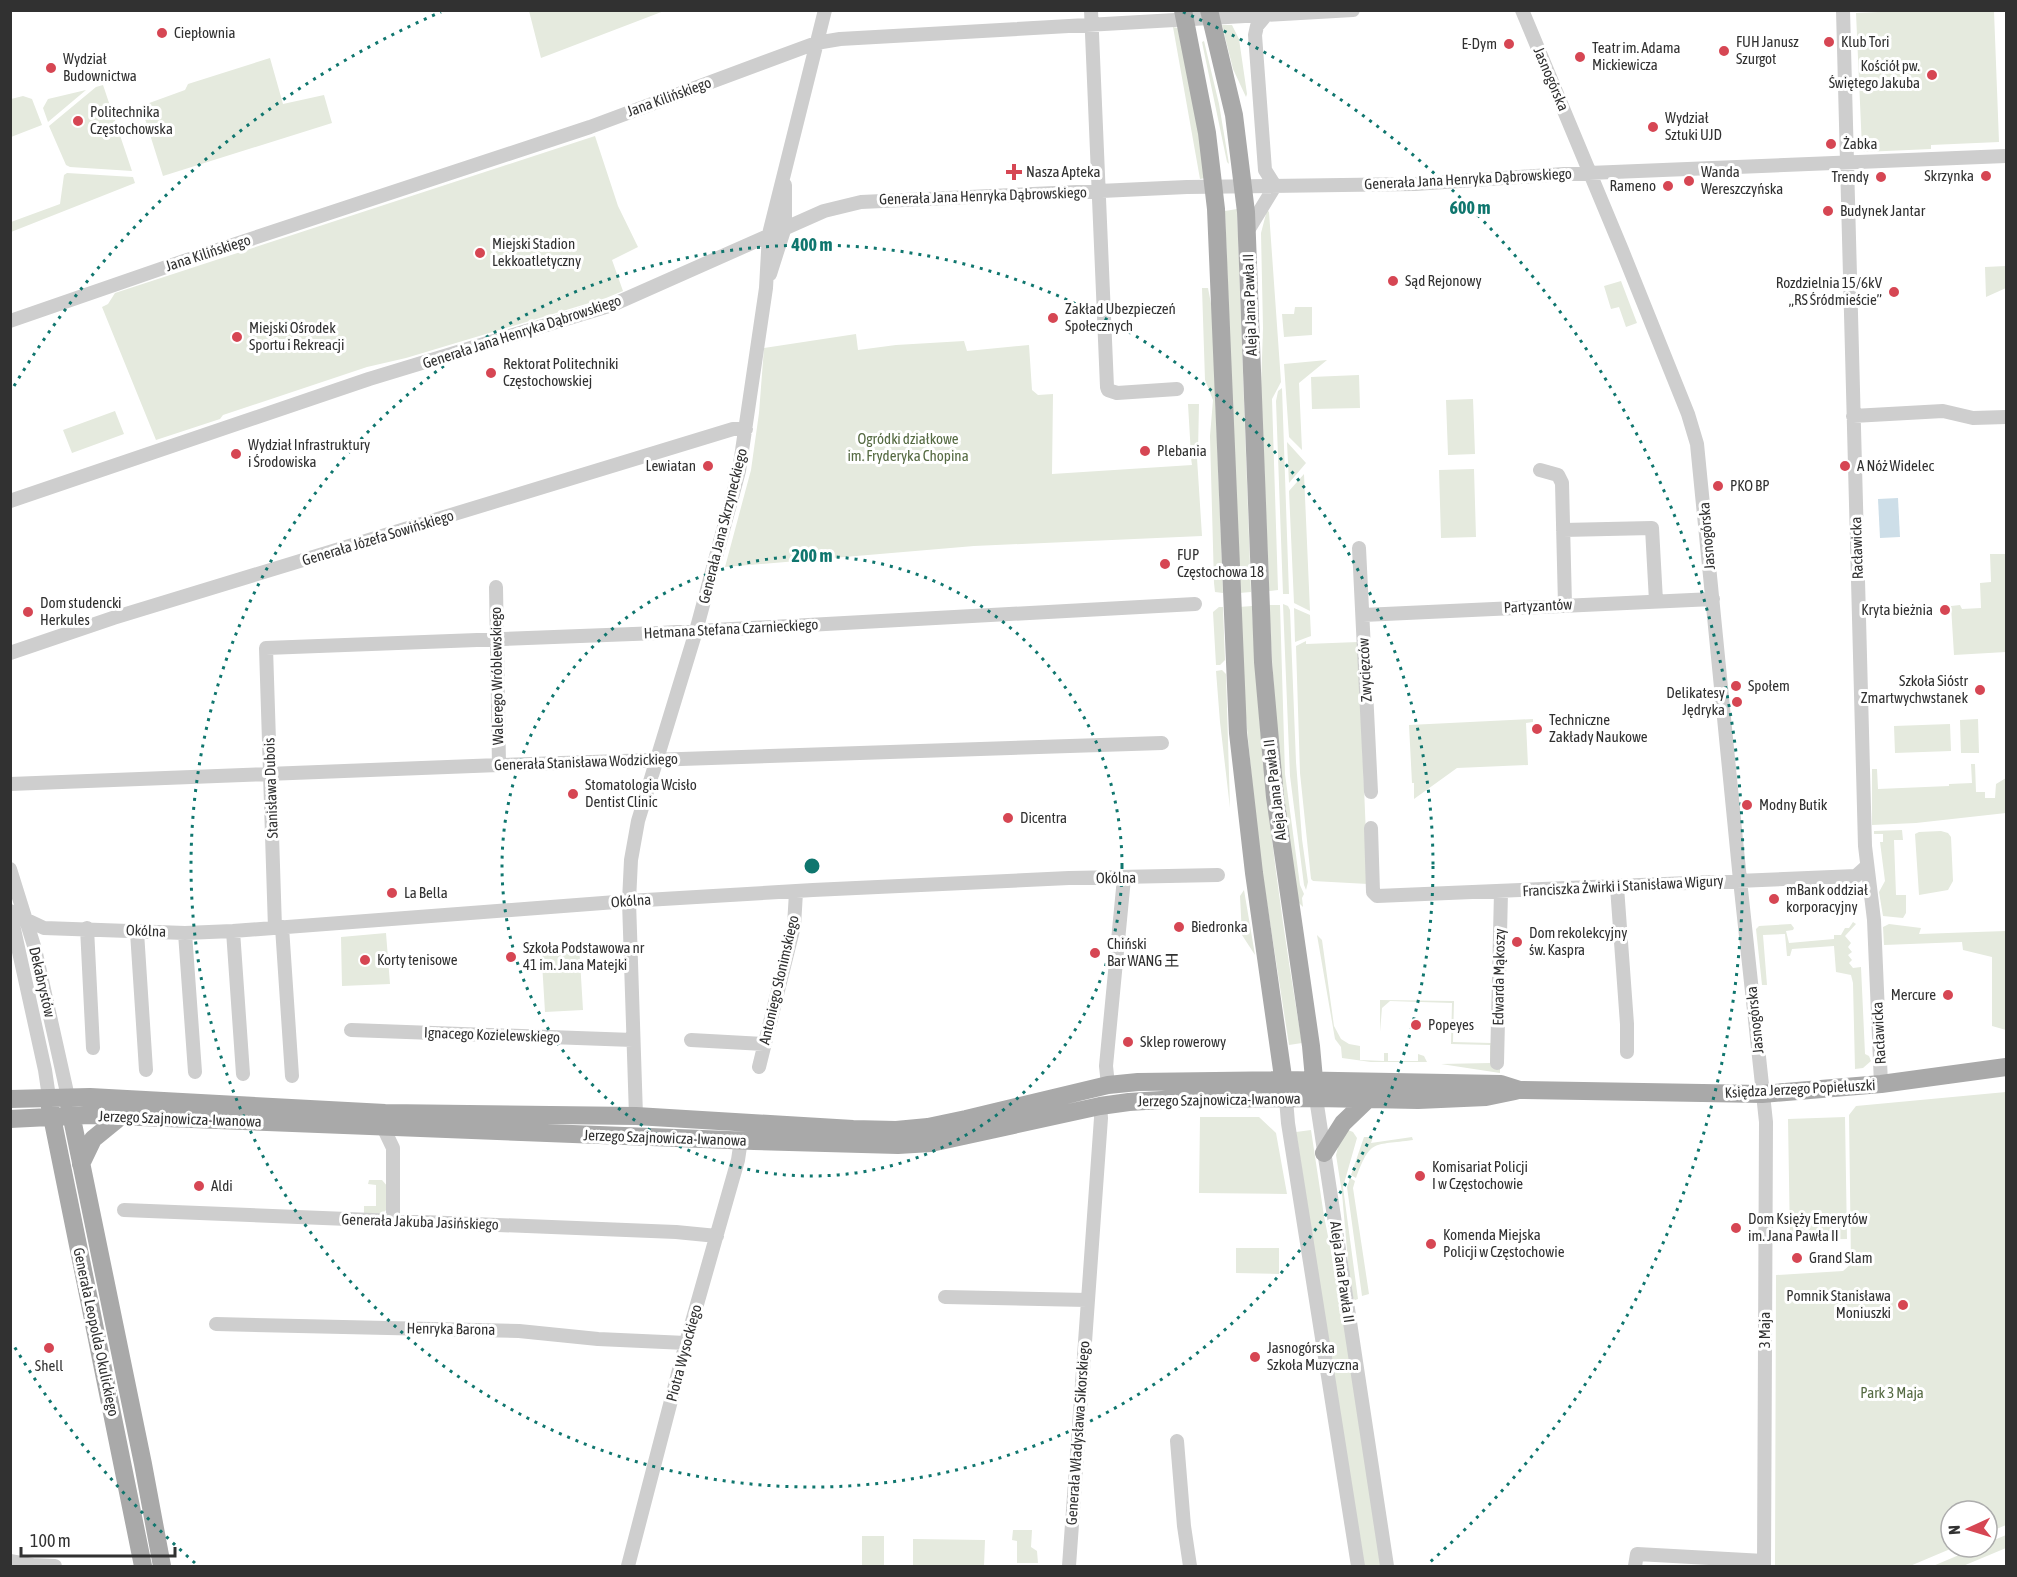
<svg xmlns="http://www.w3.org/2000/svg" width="2017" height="1577" viewBox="0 0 2017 1577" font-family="'Asap Condensed','Noto Sans SC',sans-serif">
  <rect width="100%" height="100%" fill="#fff"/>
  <path fill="#e5eade" d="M1923,10L1994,11L1999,142L1931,145V149L1864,152L1862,148L1856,13Z
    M529,11V10L664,11L541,58Z
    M1222,25H1232L1239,39L1247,94L1246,97L1233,69Z
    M1173,27L1178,28L1197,122L1206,178L1200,179Z
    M1204,41L1219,104L1229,164L1227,162L1202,42Z
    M270,58L283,104L324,95L332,123L163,176L141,106L185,90L188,84Z
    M103,85L132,171L70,167L66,165L49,126L96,87Z
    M86,90L48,122L43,108L48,99Z
    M23,96L32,99L42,125L11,137V99Z
    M595,136L618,206L638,247L612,260L623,291L606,298L406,358L367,367L223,415L220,419L156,440L102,307L108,304L115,293Z
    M67,173L133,177L135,183L11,232V222L60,204L64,175Z
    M1237,209L1251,592L1239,593L1225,211Z
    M1267,210L1269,212L1281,382L1272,399L1278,590L1269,591L1261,388L1263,328L1261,233Z
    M2006,266V288L1986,297L1985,267Z
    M1621,281L1637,323L1626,327L1619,307L1611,309L1604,286Z
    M1202,288H1208L1212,309L1223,593L1215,592L1214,583L1210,436L1213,400L1205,380Z
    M1295,307H1312V335L1284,337L1282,314H1294Z
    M856,334L858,350L896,345L964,341L967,351L1029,345L1032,390L1038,395L1053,394L1052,474L1192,465L1191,458H1197L1202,536L974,546L725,567L751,470L759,413L764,348Z
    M1327,360L1299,383L1302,450L1289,437L1284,364Z
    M1359,375L1360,408L1312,409L1311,377Z
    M1282,388L1289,594H1283L1276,401L1278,391Z
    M1473,399L1475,454L1448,455L1446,400Z
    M1188,404H1199L1198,451L1196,454L1191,455Z
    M115,411L124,434L72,453L63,430Z
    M1287,442L1306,463L1289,483Z
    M1474,469L1476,537L1441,538L1439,470Z
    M1304,474L1310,611L1294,603L1289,491Z
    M1990,554H2006V652L1954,655L1951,606L1960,605L1962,609L1981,608L1980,583L1991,582Z
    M1283,604L1288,606L1290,610L1296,762L1302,839L1308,882L1306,890L1304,885L1290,776Z
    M1269,605H1280L1285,774L1300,885L1304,894L1302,898L1303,907L1299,903C1281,804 1274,705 1269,605Z
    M1252,606C1259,754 1277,897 1302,1043L1289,1045L1258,845L1242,675L1239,607Z
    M1219,607H1223L1225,660L1220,665H1216L1213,612Z
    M1294,608L1310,615L1311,636L1295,642Z
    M1306,641V644L1358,642L1368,884L1313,881L1311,879L1300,773L1296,646Z
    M1222,670L1226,674L1230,808L1220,722L1216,671Z
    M1533,719V722L1526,723L1528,765L1457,768L1414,799V783H1412L1409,725Z
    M1978,719L1979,753H1961L1960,720Z
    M1950,724L1951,751L1895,753L1894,726Z
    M1971,764H1975L1976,792H1985V798H1995L1996,784L2006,778V813L1916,823L1872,825V769H1877L1878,789L1949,786V784L1972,783Z
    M1902,830L1903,840H1894L1896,895H1906V913L1903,918L1883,916L1879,892L1885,881L1880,842H1883V834H1874V831Z
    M1941,831L1948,833L1951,837L1953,881L1948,890L1919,895L1915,834L1919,832Z
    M1244,890L1255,955L1242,935L1240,896Z
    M1853,922L1856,924L1845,936L1851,943L1848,947L1852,952L1848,955L1852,960L1849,963L1853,968L1861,967L1865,1054L1869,1056L1871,1061L1863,1068L1855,1069L1853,983L1851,975L1836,972L1834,946L1792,949L1790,956H1787L1785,934L1763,935L1767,985H1762L1756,929L1759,926L1791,924L1794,928L1793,930L1786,931L1789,943L1834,939V935H1841L1845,928H1849Z
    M1889,924L1921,928L1919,934L2006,931V1030L1992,1026V957L1963,950L1962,942L1884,945L1883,927Z
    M386,933L390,984L342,986L341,937Z
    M1317,935L1322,940L1334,1026L1341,1039L1349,1044L1360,1046V1060L1384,1061V1053H1388V1061H1418V1054L1424,1056L1427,1062H1371L1342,1058L1341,1047L1335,1039Z
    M579,944L583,1010L545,1012L541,946Z
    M1380,1000L1454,1001L1453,1042L1492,1043L1500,1066V1073L1441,1064L1490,1063V1045L1451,1044L1452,1003L1390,1001L1382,1008L1380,1032Z
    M2006,1092V1525L1987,1533V1511H1951V1547H1955L1910,1566H1775L1776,1275L1843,1271L1851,1264L1849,1115L1856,1106Z
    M1200,1117H1259L1276,1133L1287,1194L1199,1193Z
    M1845,1117L1847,1239L1790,1240L1788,1119Z
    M1343,1128L1353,1132L1357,1138L1343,1187L1358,1299L1355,1300L1351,1296L1342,1193L1336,1155Z
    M1311,1130L1324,1216L1341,1302L1381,1566H1363L1296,1132Z
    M1364,1137H1373L1371,1143L1412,1137L1413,1140C1373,1146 1371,1138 1356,1178L1351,1175Z
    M1350,1178L1355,1181L1353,1188L1369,1294L1362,1296L1347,1187Z
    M369,1180H382L388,1187V1208L382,1214L364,1213V1206H376V1185L368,1184Z
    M1236,1248H1279V1274L1236,1273Z
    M1013,1530H1032L1031,1547L1037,1551L1038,1563H1017V1541L1012,1540Z
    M2006,1535V1548L1963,1566H1933L1978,1547H1987V1543Z
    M862,1536H884V1566H862Z
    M913,1539L985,1540L984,1566H913Z"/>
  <path fill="#cddee8" d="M1898,498L1900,537L1880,538L1878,499Z"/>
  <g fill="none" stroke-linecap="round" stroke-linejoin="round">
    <path stroke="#cecece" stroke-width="14" d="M1091,10L1107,387L1108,390L1117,393L1177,389
      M1522,10L1622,250L1688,414L1697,444L1740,880L1766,1122L1764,1566
      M1843,10L1865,846L1874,920L1881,1084
      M1267,14L1257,26L1255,35L1265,170L1275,186
      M1247,232L1275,186
      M770,274L785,227V185
      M10,321L172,265L590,127L816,43L840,39L1353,10
      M1853,416L1943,411L1973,418L2006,417
      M1540,470L1558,475L1562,483L1565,605
      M10,501L369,379L612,305L824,211L861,202L1187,187L1415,184L1564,174L2006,156
      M1563,530L1652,528L1656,601
      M1359,548L1371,792
      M496,587L499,765
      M1363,615L1713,599
      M10,653L113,618L733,429H746
      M10,784L499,765L1162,743
      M1371,828L1373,892L1377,896L1856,876L1866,867
      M10,869L35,949L68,1097
      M1617,887L1627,1024V1052
      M10,911L45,1070L49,1097
      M27,920L44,928L185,933L233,931L629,901L813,890L1069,878L1218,875
      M282,927L292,1076
      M87,928L93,1048
      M275,928L266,648L659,633L1195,604
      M233,931L243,1074
      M137,932L146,1070
      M185,933L195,1072
      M351,1030L633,1040
      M691,1040L764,1044
      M1497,1063L1501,892
      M759,1067L794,926L796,892
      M1108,1085L1106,1066L1124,878
      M1316,1098L1387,1566
      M1286,1099L1288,1123L1358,1566
      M636,1116L629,901L631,860L638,821L696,631L739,471L766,288L769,234L825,10
      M383,1127L393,1148V1221
      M124,1210L676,1232L717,1236
      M945,1297L1087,1300
      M216,1324L519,1331L598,1339L686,1343
      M1177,1441L1184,1526L1190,1566
      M10,1561L37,1566
      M32,1565L55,1566
      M628,1566L686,1343L738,1160L741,1140
      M1069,1566L1101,1118L1100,1106
      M1635,1566L1637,1554L1764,1561"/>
    <path stroke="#a9a9a9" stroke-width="18" d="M1183,10L1207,133L1216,209L1238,733L1254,873L1285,1091
      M1209,10L1234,115L1246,212L1263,662L1275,797L1311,1046L1315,1090
      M10,1099L90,1097L385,1113L636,1116L853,1129L896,1130L928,1127L966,1119L1108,1085L1138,1082L1284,1080L1501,1084L1520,1090L1762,1094L1881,1084L2006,1067
      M69,1104L143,1464L162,1566
      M50,1107L143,1566
      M10,1119L89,1115L754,1141L898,1145L931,1143L1100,1106L1129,1102L1178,1099L1316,1098L1418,1100L1486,1097L1515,1091
      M1324,1153L1343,1123L1367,1100
      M81,1164L93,1139L120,1117"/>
  </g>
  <g fill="none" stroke="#0f766e" stroke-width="3" stroke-dasharray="3 6">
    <circle cx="812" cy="866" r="310"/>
    <circle cx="812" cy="866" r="621"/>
    <path d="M195 1563A931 931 0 0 1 14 1346M14 386A931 931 0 0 1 441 12M1183 12A931 931 0 0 1 1429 1563"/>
  </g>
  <g fill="#d64653" stroke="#fff" stroke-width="2">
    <circle cx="162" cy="33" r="6"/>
    <circle cx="1829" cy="42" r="6"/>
    <circle cx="1509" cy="44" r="6"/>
    <circle cx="1724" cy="51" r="6"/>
    <circle cx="1580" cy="57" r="6"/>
    <circle cx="51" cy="68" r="6"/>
    <circle cx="1932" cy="75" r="6"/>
    <circle cx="78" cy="121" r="6"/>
    <circle cx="1653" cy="127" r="6"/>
    <circle cx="1831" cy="144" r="6"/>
    <path d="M1011 163h6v6h6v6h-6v6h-6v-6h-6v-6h6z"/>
    <circle cx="1986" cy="176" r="6"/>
    <circle cx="1881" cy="177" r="6"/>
    <circle cx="1689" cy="181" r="6"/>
    <circle cx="1668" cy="186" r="6"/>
    <circle cx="1828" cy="211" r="6"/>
    <circle cx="480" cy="253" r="6"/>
    <circle cx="1393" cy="281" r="6"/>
    <circle cx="1894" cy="292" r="6"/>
    <circle cx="1053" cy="318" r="6"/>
    <circle cx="237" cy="337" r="6"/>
    <circle cx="491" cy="373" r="6"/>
    <circle cx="1145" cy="451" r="6"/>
    <circle cx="236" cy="454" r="6"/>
    <circle cx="708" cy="466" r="6"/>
    <circle cx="1845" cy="466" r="6"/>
    <circle cx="1718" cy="486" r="6"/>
    <circle cx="1165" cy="564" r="6"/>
    <circle cx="1945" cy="610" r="6"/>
    <circle cx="28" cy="612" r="6"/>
    <circle cx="1736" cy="686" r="6"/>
    <circle cx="1980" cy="690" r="6"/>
    <circle cx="1737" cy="702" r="6"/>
    <circle cx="1537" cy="729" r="6"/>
    <circle cx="573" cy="794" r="6"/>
    <circle cx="1747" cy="805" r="6"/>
    <circle cx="1008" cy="818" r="6"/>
    <circle cx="392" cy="893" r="6"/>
    <circle cx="1774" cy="899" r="6"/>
    <circle cx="1179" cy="927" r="6"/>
    <circle cx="1517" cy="942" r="6"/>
    <circle cx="1095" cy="953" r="6"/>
    <circle cx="511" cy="957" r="6"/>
    <circle cx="365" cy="960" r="6"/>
    <circle cx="1948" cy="995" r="6"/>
    <circle cx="1416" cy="1025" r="6"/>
    <circle cx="1128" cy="1042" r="6"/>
    <circle cx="1420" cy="1176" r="6"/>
    <circle cx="199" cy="1186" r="6"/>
    <circle cx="1736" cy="1228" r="6"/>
    <circle cx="1431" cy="1244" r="6"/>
    <circle cx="1797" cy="1258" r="6"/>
    <circle cx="1903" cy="1305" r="6"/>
    <circle cx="49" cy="1348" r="6"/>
    <circle cx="1255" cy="1357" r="6"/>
  </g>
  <g text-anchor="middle" stroke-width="6" stroke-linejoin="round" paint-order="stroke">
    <g font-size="15" fill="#313131" stroke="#fff" text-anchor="start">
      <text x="174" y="38">Ciepłownia</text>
      <text x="1736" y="47">FUH Janusz<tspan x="1736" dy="17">Szurgot</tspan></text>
      <text x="1841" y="47">Klub Tori</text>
      <text x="1497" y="49" text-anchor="end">E-Dym</text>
      <text x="1592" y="53">Teatr im. Adama<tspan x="1592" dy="17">Mickiewicza</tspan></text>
      <text x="63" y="64">Wydział<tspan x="63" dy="17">Budownictwa</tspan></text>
      <text x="1920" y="71" text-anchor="end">Kościół pw.<tspan x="1920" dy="17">Świętego Jakuba</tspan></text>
      <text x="90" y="117">Politechnika<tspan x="90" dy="17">Częstochowska</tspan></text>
      <text x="1665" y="123">Wydział<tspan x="1665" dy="17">Sztuki UJD</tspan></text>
      <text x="1843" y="149">Żabka</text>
      <text x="1026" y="177">Nasza Apteka</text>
      <text x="1701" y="177">Wanda<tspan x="1701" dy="17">Wereszczyńska</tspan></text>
      <text x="1974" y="181" text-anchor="end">Skrzynka</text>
      <text x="1869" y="182" text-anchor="end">Trendy</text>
      <text x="1656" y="191" text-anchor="end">Rameno</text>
      <text x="1840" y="216">Budynek Jantar</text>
      <text x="492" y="249">Miejski Stadion<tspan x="492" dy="17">Lekkoatletyczny</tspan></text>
      <text x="1405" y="286">Sąd Rejonowy</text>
      <text x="1882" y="288" text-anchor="end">Rozdzielnia 15/6kV<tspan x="1882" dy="17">„RS Śródmieście”</tspan></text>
      <text x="1065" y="314">Zakład Ubezpieczeń<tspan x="1065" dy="17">Społecznych</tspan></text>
      <text x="249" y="333">Miejski Ośrodek<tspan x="249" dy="17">Sportu i Rekreacji</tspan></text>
      <text x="503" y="369">Rektorat Politechniki<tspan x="503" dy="17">Częstochowskiej</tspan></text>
      <text x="248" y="450">Wydział Infrastruktury<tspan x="248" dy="17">i Środowiska</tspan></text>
      <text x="1157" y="456">Plebania</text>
      <text x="696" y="471" text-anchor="end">Lewiatan</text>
      <text x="1857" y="471">A Nóż Widelec</text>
      <text x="1730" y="491">PKO BP</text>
      <text x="1177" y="560">FUP<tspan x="1177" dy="17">Częstochowa 18</tspan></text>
      <text x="40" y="608">Dom studencki<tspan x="40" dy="17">Herkules</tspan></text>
      <text x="1933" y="615" text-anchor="end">Kryta bieżnia</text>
      <text x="1968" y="686" text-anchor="end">Szkoła Sióstr<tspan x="1968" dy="17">Zmartwychwstanek</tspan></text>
      <text x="1748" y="691">Społem</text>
      <text x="1725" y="698" text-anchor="end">Delikatesy<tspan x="1725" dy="17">Jędryka</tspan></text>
      <text x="1549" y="725">Techniczne<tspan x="1549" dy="17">Zakłady Naukowe</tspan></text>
      <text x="585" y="790">Stomatologia Wcisło<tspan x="585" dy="17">Dentist Clinic</tspan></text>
      <text x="1759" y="810">Modny Butik</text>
      <text x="1020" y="823">Dicentra</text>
      <text x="1786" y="895">mBank oddział<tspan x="1786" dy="17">korporacyjny</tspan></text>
      <text x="404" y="898">La Bella</text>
      <text x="1191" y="932">Biedronka</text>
      <text x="1529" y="938">Dom rekolekcyjny<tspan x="1529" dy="17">św. Kaspra</tspan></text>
      <text x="1107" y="949">Chiński<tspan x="1107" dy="17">Bar WANG 王</tspan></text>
      <text x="523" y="953">Szkoła Podstawowa nr<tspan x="523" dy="17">41 im. Jana Matejki</tspan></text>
      <text x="377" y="965">Korty tenisowe</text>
      <text x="1936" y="1000" text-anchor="end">Mercure</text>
      <text x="1428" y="1030">Popeyes</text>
      <text x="1140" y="1047">Sklep rowerowy</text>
      <text x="1432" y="1172">Komisariat Policji<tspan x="1432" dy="17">I w Częstochowie</tspan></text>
      <text x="211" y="1191">Aldi</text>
      <text x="1748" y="1224">Dom Księży Emerytów<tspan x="1748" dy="17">im. Jana Pawła II</tspan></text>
      <text x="1443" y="1240">Komenda Miejska<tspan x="1443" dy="17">Policji w Częstochowie</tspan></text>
      <text x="1809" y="1263">Grand Slam</text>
      <text x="1891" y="1301" text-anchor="end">Pomnik Stanisława<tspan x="1891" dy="17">Moniuszki</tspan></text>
      <text x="1267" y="1353">Jasnogórska<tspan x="1267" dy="17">Szkoła Muzyczna</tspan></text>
      <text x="49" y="1371" text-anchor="middle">Shell</text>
    </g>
    <g font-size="15" fill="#313131" stroke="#fff">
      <text transform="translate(1551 79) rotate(67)" y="5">Jasnogórska</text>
      <text transform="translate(669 97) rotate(-20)" y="5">Jana Kilińskiego</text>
      <text transform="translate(1468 179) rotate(-3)" y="5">Generała Jana Henryka Dąbrowskiego</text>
      <text transform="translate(983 196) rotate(-2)" y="5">Generała Jana Henryka Dąbrowskiego</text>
      <text transform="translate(208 253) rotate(-18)" y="5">Jana Kilińskiego</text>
      <text transform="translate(1250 305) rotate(-92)" y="5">Aleja Jana Pawła II</text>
      <text transform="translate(522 332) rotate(-18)" y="5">Generała Jana Henryka Dąbrowskiego</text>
      <text transform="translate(723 526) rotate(-76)" y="5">Generała Jana Skrzyneckiego</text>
      <text transform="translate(1707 536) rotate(-95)" y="5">Jasnogórska</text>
      <text transform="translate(378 538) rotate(-17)" y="5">Generała Józefa Sowińskiego</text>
      <text transform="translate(1857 548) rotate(-92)" y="5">Racławicka</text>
      <text transform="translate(1538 606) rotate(-3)" y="5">Partyzantów</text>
      <text transform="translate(731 629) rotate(-3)" y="5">Hetmana Stefana Czarnieckiego</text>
      <text transform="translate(1365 670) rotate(-93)" y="5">Zwycięzców</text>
      <text transform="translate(497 676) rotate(-91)" y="5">Walerego Wróblewskiego</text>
      <text transform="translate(586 762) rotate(-2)" y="5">Generała Stanisława Wodzickiego</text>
      <text transform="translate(271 788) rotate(-92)" y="5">Stanisława Dubois</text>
      <text transform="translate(1275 790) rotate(-97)" y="5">Aleja Jana Pawła II</text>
      <text transform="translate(1116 878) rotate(-1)" y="5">Okólna</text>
      <text transform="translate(1623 886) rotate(-3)" y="5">Franciszka Żwirki i Stanisława Wigury</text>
      <text transform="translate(631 901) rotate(-4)" y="5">Okólna</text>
      <text transform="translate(146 931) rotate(2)" y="5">Okólna</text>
      <text transform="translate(1499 977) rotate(-89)" y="5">Edwarda Mąkoszy</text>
      <text transform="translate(779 980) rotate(-77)" y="5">Antoniego Słonimskiego</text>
      <text transform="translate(42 982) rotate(77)" y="5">Dekabrystów</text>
      <text transform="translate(1755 1020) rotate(-96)" y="5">Jasnogórska</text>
      <text transform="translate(1879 1033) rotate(-93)" y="5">Racławicka</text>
      <text transform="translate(492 1035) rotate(2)" y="5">Ignacego Kozielewskiego</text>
      <text transform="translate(1800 1089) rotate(-3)" y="5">Księdza Jerzego Popiełuszki</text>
      <text transform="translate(1219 1100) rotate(-1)" y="5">Jerzego Szajnowicza-Iwanowa</text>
      <text transform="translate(180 1119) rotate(2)" y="5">Jerzego Szajnowicza-Iwanowa</text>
      <text transform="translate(665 1138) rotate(2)" y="5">Jerzego Szajnowicza-Iwanowa</text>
      <text transform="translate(420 1222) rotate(2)" y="5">Generała Jakuba Jasińskiego</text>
      <text transform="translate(1342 1272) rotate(82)" y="5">Aleja Jana Pawła II</text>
      <text transform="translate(451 1329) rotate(1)" y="5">Henryka Barona</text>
      <text transform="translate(1765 1330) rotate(-90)" y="5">3 Maja</text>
      <text transform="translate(96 1332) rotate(78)" y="5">Generała Leopolda Okulickiego</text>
      <text transform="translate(684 1353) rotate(-75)" y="5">Piotra Wysockiego</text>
      <text transform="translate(1078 1433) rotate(-86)" y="5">Generała Władysława Sikorskiego</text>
    </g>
    <g font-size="15" fill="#556a42" stroke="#fff">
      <text x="908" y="444">Ogródki działkowe<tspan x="908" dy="17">im. Fryderyka Chopina</tspan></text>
      <text x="1892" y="1398">Park 3 Maja</text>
    </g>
  </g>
  <circle cx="812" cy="866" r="9" fill="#0f766e" stroke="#fff" stroke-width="3"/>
  <g font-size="18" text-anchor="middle" font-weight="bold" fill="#0f766e" stroke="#fff" stroke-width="6" stroke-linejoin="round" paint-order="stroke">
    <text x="1470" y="214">600 m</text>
    <text x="812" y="251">400 m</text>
    <text x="812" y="562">200 m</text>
  </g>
  <rect width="2017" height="1577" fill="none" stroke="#313131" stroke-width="24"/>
  <g transform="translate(1969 1529) rotate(266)"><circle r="28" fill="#ffffff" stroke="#adadad" stroke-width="1.5"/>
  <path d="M0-4.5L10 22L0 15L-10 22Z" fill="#d64653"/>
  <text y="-9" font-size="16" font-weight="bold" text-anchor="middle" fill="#313131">N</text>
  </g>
  <path d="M21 1547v9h154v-9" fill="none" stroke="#313131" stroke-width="3"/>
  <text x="30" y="1547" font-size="18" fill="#313131" stroke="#ffffff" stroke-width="4.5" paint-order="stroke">100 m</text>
</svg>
